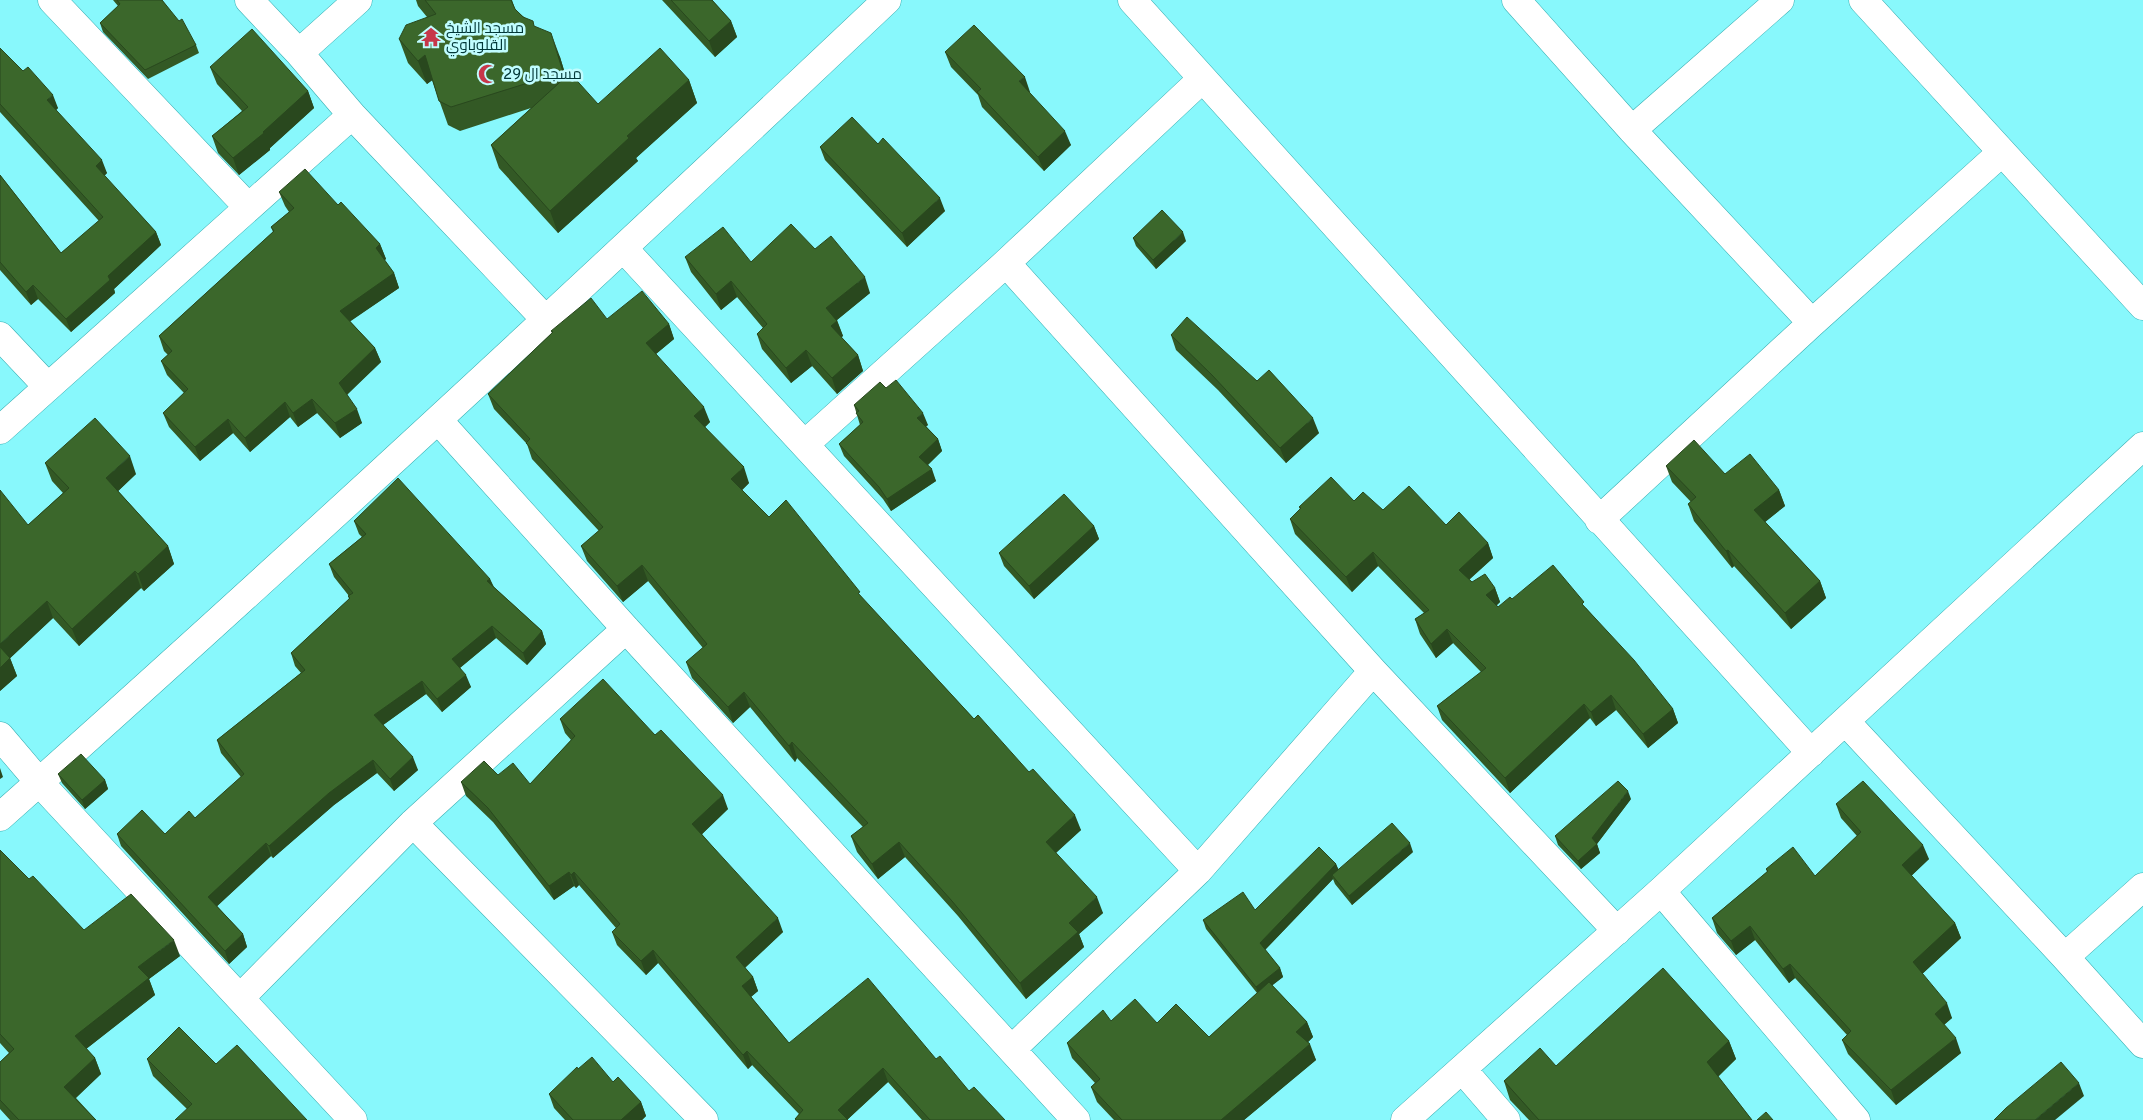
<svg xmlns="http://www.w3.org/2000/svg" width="2143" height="1120" viewBox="0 0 2143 1120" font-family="Overpass,Cairo,sans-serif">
  <rect width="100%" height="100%" fill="#88f8fc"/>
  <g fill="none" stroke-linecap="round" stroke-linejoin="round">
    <defs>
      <path id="minor" d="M52,0L248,207
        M249,0L299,53L352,115L545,319
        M1132,0L1811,753
        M1516,0L1632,130L1812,323
        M1863,0L2143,306
        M299,53L358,0
        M1632,130L1780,0
        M624,249L1198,871
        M1006,263L1373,671L1617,931
        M0,336L48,387
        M438,420L626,629L1076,1120
        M0,430L352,115
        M805,444L1006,263L1202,79
        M1599,520L1812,323L2001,153
        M1846,722L2065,957L2143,1044
        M0,736L39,782L353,1120
        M0,817C300,550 595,276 887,0
        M413,823L704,1120
        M1661,891L1856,1120
        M2065,957L2143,887
        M241,997L413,823L626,629
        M1012,1049L1198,871L1373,671
        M1462,1069L1506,1120
        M1405,1120L1661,891L2143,446"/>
    </defs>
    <use href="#minor" stroke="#37aeb2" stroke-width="29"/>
    <use href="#minor" stroke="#fff" stroke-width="28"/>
  </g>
  <path fill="#335925" d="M113,0H162L196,45L199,53L148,79L103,32L100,23L118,6Z
    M416,0H512L515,9L534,26L560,57L566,77L598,104L689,80L697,103L636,158L638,161L558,233L499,168L491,145L531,108L460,131L448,125L432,80L427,84L408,63L399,39L427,17L418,6Z
    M662,0H712L731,21L737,37L715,57Z
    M0,48L58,108L56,110L107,173L104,176L156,232L161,245L114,289L115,293L71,332L38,299L31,305L0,270V175L61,253L99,221L0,112Z
    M945,52L1030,92H1029L1071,145L1044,171L982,107L978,95L951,67Z
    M210,67L308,91L314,108L270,148V150L239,175L218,153L212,136L242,111L217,84Z
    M878,144L945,211L907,247L825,160L820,147Z
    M279,192L338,205L380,244L386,259L384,260L394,273L399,288L350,321L375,348L381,362L347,395L362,423L340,438L317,413L298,427L290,417L250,452L233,433L200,461L169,427L163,413L184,393L167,375L161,361L168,355L164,351L159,336L273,232L271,227L289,212L285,206Z
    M1133,238L1186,241L1156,269L1136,246Z
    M815,249L870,293L837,320L843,336L841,337L858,355L863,371L837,394L812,366L791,383L762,349L757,334L763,328L737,297L721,310L691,272L685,257L751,262Z
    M607,319L669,324L674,339L656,354L710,422L705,427L749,483L742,490L769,517L862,598L974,719L1081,830L1056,853L1103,913L1079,934L1084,947L1026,999L958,916L905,857L878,879L857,852L851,836L863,827L797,758L795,762L750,707L733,723L692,678L686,662L703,648L648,581L623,602L587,561L581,546L599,531L532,459L527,444L494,409L488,394L552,333L551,331Z
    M1171,335L1257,381L1319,433L1286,463L1218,390L1176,350Z
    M886,388L928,425L926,426L938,439L942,451L928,465L936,481L891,511L883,499L844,456L839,444L860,425L854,405Z
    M45,463L136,474L118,491L168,546L174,564L144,591L141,588L79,646L53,618L10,658L17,676L0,691L28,525L63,493L52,481Z
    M1666,466L1779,490L1785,506L1765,522L1820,581L1826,598L1791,629L1734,566L1732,568L1694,521L1688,504L1691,502L1672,482Z
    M1354,501L1383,510L1446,525L1488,543L1493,558L1469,580L1472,582L1495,588L1500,602L1497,605L1498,607L1512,599L1586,608L1673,709L1678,723L1648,748L1616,710L1596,726L1590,718L1510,793L1442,720L1437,706L1481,672L1453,643L1436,658L1420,634L1415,619L1424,613L1378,566L1352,592L1295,534L1290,519L1300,509L1299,507Z
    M354,521L490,579L494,587L542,631L546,644L527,665L496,638L460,668L471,687L442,712L426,694L383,725L418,770L394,791L377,773L334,805L273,858L271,856L217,906L243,934L247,947L229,964L121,846L117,834H165L195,818L241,777L221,753L217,740L301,673L295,666L291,653L349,599L348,596H349L334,577L329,564L362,537L359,534Z
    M1094,526L1099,539L1034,599L1004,566L999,553Z
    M560,719L655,735L728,809L702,834L783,932L745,968L753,977L758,991L751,997L789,1043L936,1059L969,1091L1005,1120H922L888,1082L848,1119V1120H795V1119L799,1114L752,1065L748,1069L658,963L646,975L617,945L612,932L616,928L579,885L576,888L574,886L554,900L493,822L466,796L461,782L498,775L530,784L571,740L565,733Z
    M58,774L105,780L108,789L85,809L62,783Z
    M1631,799L1597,844L1600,853L1581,869L1558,845L1555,836Z
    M1836,804L1929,859L1911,876L1955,923L1961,938L1922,974L1952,1018L1944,1025L1961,1053L1896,1105L1848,1054L1842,1040L1847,1035L1795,978L1789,983L1755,940L1736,955L1717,933L1712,918L1767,872L1766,869L1815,876L1857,836L1841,818Z
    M0,850L29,879L84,930L180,956L149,979L155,995L86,1049L95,1058L101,1074L76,1098L96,1120H10L0,1109V1062L9,1053L0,1043Z
    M1413,852L1352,905L1335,884L1333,879L1265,950L1280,968L1283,977L1272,985L1307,1022L1313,1037L1308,1042L1316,1060L1244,1120H1114L1097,1102L1091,1087L1095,1083L1072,1058L1067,1043L1111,1021L1157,1023L1209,1037L1257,993L1206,929L1203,920L1255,910L1336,864L1338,869Z
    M1729,1041L1736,1059L1718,1077L1752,1120H1529L1510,1100L1504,1081L1556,1066Z
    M147,1059L216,1064L307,1120L187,1109L153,1076Z
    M578,1069L613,1082L641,1102L646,1116L642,1120H565L554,1108L549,1094Z"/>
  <path fill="#29481e" d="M731,21L737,37L715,57L709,41Z
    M551,33L560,57L572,96L563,72Z
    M425,55L434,79L427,84L418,61Z
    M1025,77L1030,92L1024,96L1019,81Z
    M689,80L697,103L636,158L638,161L558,233L550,211L627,136Z
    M308,91L314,108L270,148V150L239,175L233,158Z
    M53,95L58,108L52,114L47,100Z
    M1065,131L1071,145L1044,171L1038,157Z
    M102,160L107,173L100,180L96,166Z
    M940,198L945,211L907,247L902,233Z
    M156,232L161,245L114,289L115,293L71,332L66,319L108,276Z
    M1183,232L1186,241L1156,269L1153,260Z
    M380,244L386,259L382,263L376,248Z
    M394,273L399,288L345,325L340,311Z
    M865,277L870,293L832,324L826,308Z
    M731,281L737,297L721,310L716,294Z
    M33,285L38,299L31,305L26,292Z
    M837,321L843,336L837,341L831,326Z
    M669,324L674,339L651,358L646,343Z
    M375,348L381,362L344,397L339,383Z
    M806,350L812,366L791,383L786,368Z
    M858,355L863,371L837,394L832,378Z
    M312,399L317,413L298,427L293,413Z
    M285,402L290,417L250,452L245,438Z
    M704,407L710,422L700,432L694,416Z
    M357,409L362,423L340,438L335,423Z
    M923,413L928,425L922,430L917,418Z
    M1313,418L1319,433L1286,463L1280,448Z
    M228,419L233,433L200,461L195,447Z
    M938,439L942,451L923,469L919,457Z
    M130,456L136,474L113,496L106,478Z
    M744,467L749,483L737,495L731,479Z
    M932,469L936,481L891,511L887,499Z
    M1779,490L1785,506L1760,526L1754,510Z
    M1094,526L1099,539L1034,599L1029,586Z
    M1488,543L1493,558L1464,584L1459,570Z
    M168,546L174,564L144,591L138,574Z
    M1728,550L1734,566L1732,568L1726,551Z
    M1373,552L1378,566L1352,592L1346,577Z
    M642,565L648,581L623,602L617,586Z
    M135,571L141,588L79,646L72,629Z
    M490,579L495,591L487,581Z
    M1820,581L1826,598L1791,629L1785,613Z
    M1495,588L1500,602L1491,610L1486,595Z
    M47,601L53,618L5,663L0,650V644Z
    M492,626L496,638L456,671L452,659Z
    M1447,629L1453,643L1436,658L1431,644Z
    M542,631L546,644L527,665L523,653Z
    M10,658L17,676L0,691V668Z
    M466,675L471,687L442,712L437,699Z
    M422,681L426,694L379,728L374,715Z
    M744,692L750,707L733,723L728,707Z
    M1611,695L1616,710L1596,726L1591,712Z
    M1584,704L1590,718L1510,793L1505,778Z
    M1673,709L1678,723L1648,748L1643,734Z
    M792,742L797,758L795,762L789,746Z
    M413,757L418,770L394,791L390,779Z
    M373,760L377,773L334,805L273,858L269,846L329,793Z
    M0,768L3,777L0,779Z
    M105,780L108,789L85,809L82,800Z
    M1628,791L1631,799L1596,845L1597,844L1600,853L1581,869L1578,861L1592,838Z
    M723,795L728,809L698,838L692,824Z
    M1075,815L1081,830L1051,857L1046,842Z
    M899,842L905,857L878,879L872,864Z
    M266,843L271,856L213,910L208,897Z
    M1410,843L1413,852L1352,905L1349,896Z
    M1923,845L1929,859L1907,880L1902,865Z
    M1336,864L1340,873L1332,875L1333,879L1263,952L1260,943Z
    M569,872L574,886L554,900L549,886Z
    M574,872L579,885L576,888L571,875Z
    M1097,897L1103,913L1079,934L1084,947L1026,999L1020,983L1069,923Z
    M778,918L783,932L741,971L736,957Z
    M1955,923L1961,938L1919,977L1913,962Z
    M1750,926L1755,940L1736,955L1731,941Z
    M243,934L247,947L229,964L225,951Z
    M174,940L180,956L149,979L155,995L81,1053L75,1036L138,967Z
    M653,950L658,963L646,975L641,961Z
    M1790,964L1795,978L1789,983L1783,969Z
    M1280,968L1283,977L1259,996L1256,987Z
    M753,977L758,991L747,1000L742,986Z
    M1947,1003L1952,1018L1940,1028L1935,1014Z
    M1307,1022L1313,1037L1302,1048L1296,1032Z
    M1956,1038L1961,1053L1896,1105L1891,1090Z
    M1729,1041L1736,1059L1713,1081L1707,1062Z
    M1310,1044L1316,1060L1244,1120H1221Z
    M747,1051L752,1065L748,1069L743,1055Z
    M95,1058L101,1074L70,1103L64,1087Z
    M883,1068L888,1082L847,1120L838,1110Z
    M2079,1083L2084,1096L2055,1120H2035Z
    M641,1102L646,1116L642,1120H621Z"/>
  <path fill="#3b672b" stroke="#29481e" d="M117,0H162L179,21L182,19L196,45L145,70L100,23L120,4Z
    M425,0H511L515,9L523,17L533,21L534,26L551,33L563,72L451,107L439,101L425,55L418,61L399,39L406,25L436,14Z
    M671,0H712L731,21L709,41Z
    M974,25L1025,77L1019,81L1065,131L1038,157L977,92L981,89L945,52Z
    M252,29L308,91L263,132L264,133L233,158L212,136L248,107L210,67Z
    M0,48L23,71L28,67L53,95L47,100L102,160L96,166L156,232L108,276L110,280L66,319L33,285L26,292L0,262V175L61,253L103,217L0,104Z
    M660,48L689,80L627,136L629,138L550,211L491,145L570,73L598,104Z
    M852,117L878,144L883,138L940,198L902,233L820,147Z
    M305,169L338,205L341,202L380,244L376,248L394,273L340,311L375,348L339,383L357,409L335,423L312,399L293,413L285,402L245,438L228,419L195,447L163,413L188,389L161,361L172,351L159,336L274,231L271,227L294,208L279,192Z
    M1162,210L1183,232L1153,260L1133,238Z
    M791,224L815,249L831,236L865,277L826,308L837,321L831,326L858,355L832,378L806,350L786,368L757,334L767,324L731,281L716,294L685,257L723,227L751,262Z
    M642,291L669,324L646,343L704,407L694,416L744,467L731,479L769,517L786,500L860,592L858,593L974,719L978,715L1029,772L1033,769L1075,815L1046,842L1097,897L1069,923L1078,932L1020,983L952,901L899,842L872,864L851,836L868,823L792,742L789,746L744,692L728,707L686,662L707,644L642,565L617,586L581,546L603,527L526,443L530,439L488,394L553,332L551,331L591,298L607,319Z
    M1187,317L1257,381L1269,370L1313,418L1280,448L1212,375L1171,335Z
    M896,380L923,413L917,418L938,439L919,457L932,469L887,499L879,487L839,444L863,422L856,413L859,411L854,405L880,382L886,388Z
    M95,418L130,456L106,478L168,546L138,574L135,571L72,629L47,601L0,644V490L28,525L69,488L45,463Z
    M1694,440L1725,474L1750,454L1779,490L1754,510L1820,581L1785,613L1728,550L1726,551L1688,504L1696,497L1666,466Z
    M1331,477L1354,501L1363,492L1383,510L1409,486L1446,525L1459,512L1488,543L1459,570L1472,582L1485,574L1495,588L1486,595L1498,607L1510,597L1512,599L1553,565L1584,602L1582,604L1634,660L1673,709L1643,734L1611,695L1591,712L1584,704L1505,778L1437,706L1486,668L1447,629L1431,644L1415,619L1429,610L1373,552L1346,577L1290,519L1301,508L1299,507Z
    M398,478L490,579L487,581L542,631L523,653L492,626L452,659L466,675L437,699L422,681L374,715L413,757L390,779L373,760L329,793L269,846L266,843L208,897L243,934L225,951L117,834L142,810L165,834L189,811L195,818L244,774L217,740L305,670L291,653L350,598L348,596L353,593L329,564L366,534L354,521Z
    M1064,494L1094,526L1029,586L999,553Z
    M0,647L10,658L0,668Z
    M603,679L655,735L661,730L723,795L692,824L778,918L736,957L753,977L742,986L789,1043L868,978L936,1059L940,1056L969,1091L974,1087L1005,1120H930L883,1068L838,1110L848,1120H796L795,1119L803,1110L747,1051L743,1055L653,950L641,961L612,932L620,924L574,872L571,875L569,872L549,886L488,808L461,782L484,761L498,775L513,763L530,784L575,736L560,719Z
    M81,754L105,780L82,800L58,774Z
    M1618,781L1628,791L1592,838L1597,844L1578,861L1555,836Z
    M1863,781L1923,845L1902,865L1955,923L1913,962L1947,1003L1935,1014L1956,1038L1891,1090L1842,1040L1851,1031L1790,964L1783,969L1750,926L1731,941L1712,918L1768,871L1766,869L1793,847L1815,876L1861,832L1836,804Z
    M1392,823L1410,843L1349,896L1332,875Z
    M1319,847L1336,864L1260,943L1280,968L1256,987L1203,920L1243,892L1255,910Z
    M0,850L29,879L33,876L84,930L131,894L174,940L138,967L149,978L75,1036L95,1058L64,1087L96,1120H19L0,1100V1062L14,1049L0,1034Z
    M1663,968L1729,1041L1707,1062L1752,1120H1539L1504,1081L1540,1048L1556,1066Z
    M1269,982L1307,1022L1296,1032L1310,1044L1221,1120H1122L1091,1087L1100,1079L1067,1043L1103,1010L1111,1021L1135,999L1157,1023L1176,1004L1209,1037Z
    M179,1027L216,1064L237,1045L307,1120H175L192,1104L147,1059Z
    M592,1057L613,1082L618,1077L641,1102L621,1120H573L549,1094L577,1067L578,1069Z
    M2061,1062L2079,1083L2035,1120H1994L2006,1108Z
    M1766,1112L1773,1120H1757Z"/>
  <defs>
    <symbol id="temple-bare" viewBox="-9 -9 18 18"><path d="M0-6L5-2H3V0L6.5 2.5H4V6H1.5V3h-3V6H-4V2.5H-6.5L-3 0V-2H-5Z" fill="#c7374a" stroke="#c0fdff" stroke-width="2.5" paint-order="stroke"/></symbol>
    <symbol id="mosque-bare" viewBox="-9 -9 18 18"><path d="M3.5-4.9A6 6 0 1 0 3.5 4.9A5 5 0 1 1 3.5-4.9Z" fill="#c7374a" stroke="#c0fdff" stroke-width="2.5" paint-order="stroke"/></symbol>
  </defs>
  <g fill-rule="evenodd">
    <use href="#temple-bare" x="417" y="23" width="28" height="28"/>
    <use href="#mosque-bare" x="474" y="60" width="28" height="28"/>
  </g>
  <g text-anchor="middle" stroke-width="5" stroke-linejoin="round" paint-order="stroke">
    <g font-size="15" fill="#003637" stroke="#c0fdff" text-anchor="start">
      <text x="446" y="33">مسجد الشيخ<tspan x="446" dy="17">القلوباوي</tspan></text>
      <text x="503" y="79">مسجد ال 29</text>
    </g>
  </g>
</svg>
